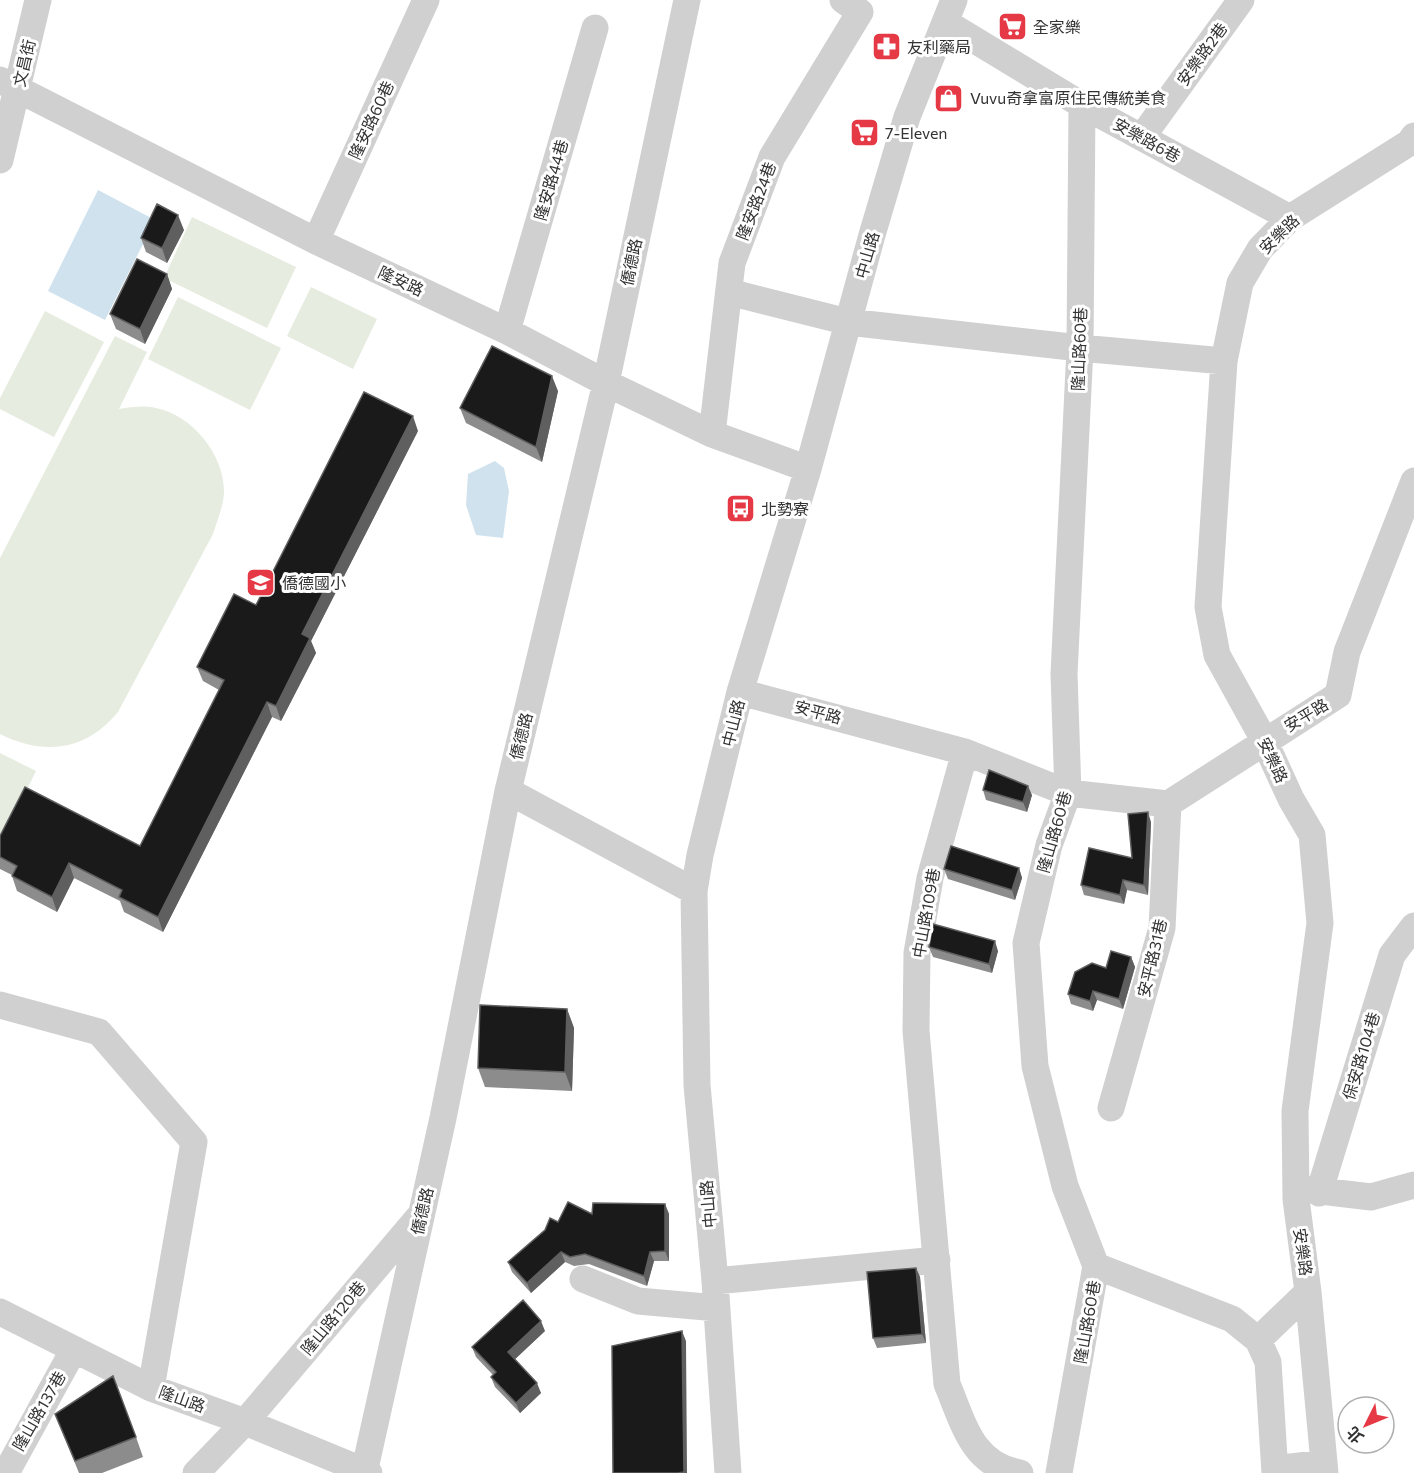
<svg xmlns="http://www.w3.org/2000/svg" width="1414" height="1473" viewBox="0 0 1414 1473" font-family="Commissioner,'Noto Sans TC',sans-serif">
  <rect width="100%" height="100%" fill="#fff"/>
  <path fill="#e6ecdf" d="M192,217L296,267L267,328L164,278Z
    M311,287L377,319L353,369L287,336Z
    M178,297L281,348L250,410L148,359Z
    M45,311L104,342L54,437L0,409V398Z
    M115,336L147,352L119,409C132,407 143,405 156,408C192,415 225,455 224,493C223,507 217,521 213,534L118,712C86,751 44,756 0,734V558Z
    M0,753L36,771L0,844Z"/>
  <path fill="#cfe2ee" d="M98,190L155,220L105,320L48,291Z
    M495,461L504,468L509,491L503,538L476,535L466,505L468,474Z"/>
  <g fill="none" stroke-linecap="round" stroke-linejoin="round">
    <path stroke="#d0d0d0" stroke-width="27" d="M945,22L1082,105L1290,218
      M0,80L316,241L507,331L606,383L712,434L808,469
      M1142,137L1241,0
      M0,160L38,0
      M316,241L426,0
      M729,292L848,322L1080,348L1224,361
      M507,331L595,28
      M712,434L732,263L772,157L860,12L843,0
      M740,692L965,752
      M508,791L694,891
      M0,1005L99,1032L194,1142L151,1388
      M1111,1108L1162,928L1168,804
      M1304,1189L1371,1197L1414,1185
      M1319,1193L1392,955L1414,926
      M1096,1266L1232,1319L1258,1340L1268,1362L1275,1473
      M583,1279L638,1301L717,1308
      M715,1281L937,1260
      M0,1312L151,1388L245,1422L369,1473
      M1258,1340L1308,1292
      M1275,1469L1324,1463
      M6,1473L74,1349
      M196,1473L245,1422L418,1218
      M364,1473L443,1118L508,791L606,383L687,0
      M728,1473L715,1281L697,1085L694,891L700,855L740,692L808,469L872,235L907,117L954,0
      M1020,1473C972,1465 964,1424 947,1384L916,1031L917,953L930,878L965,752L1068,793L1168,804L1338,695L1347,652L1414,481
      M1059,1473L1096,1266L1065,1186L1035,1066L1026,943L1049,845L1068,793L1064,674L1080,348L1082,105
      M1325,1473L1308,1292L1296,1199L1295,1111L1320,923L1312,835L1291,799L1264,740L1217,655L1208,607L1224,361L1240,283L1260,249L1290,218L1409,143L1414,136"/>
  </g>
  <path fill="#8c8c8c" d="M184,230L167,263L146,252L141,238Z
    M167,274L172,289L145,344L116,329L110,314Z
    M558,391L542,462L466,423L460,408Z
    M418,431L311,641L316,653L281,721L272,717L163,932L124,912L120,901L74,878L57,912L17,891L12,876V875L0,869V857L140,846L219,690L203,681L197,667L256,605Z
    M983,790L1032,795L1027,812L986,800Z
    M1151,822L1148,895L1127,890L1124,904L1084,895L1081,885L1132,858Z
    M1019,868L1022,878L1015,900L948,879L944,869Z
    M929,947L998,951L992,973L933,957Z
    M1131,957L1135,967L1123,1009L1097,1000L1093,1011L1071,1004L1068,994L1106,968Z
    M567,1009L574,1028L572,1091L485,1087L478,1068Z
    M665,1204L669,1214V1261H654L647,1286L589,1264L574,1266L565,1262L531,1293L512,1272L508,1262L558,1222L592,1214Z
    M916,1268L920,1277L926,1343L877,1348L873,1338Z
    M545,1331L515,1359L541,1393L520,1413L495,1387L491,1377L493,1375L476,1357L472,1347Z
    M55,1414L136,1437L143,1457L102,1473H79Z"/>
  <path fill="#5f5f5f" d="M178,215L184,230L167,263L162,248Z
    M167,274L172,289L145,344L140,329Z
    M552,376L558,391L542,462L536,447Z
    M413,416L418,431L311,641L316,653L281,721L276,706L302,634Z
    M267,702L272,717L163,932L158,917Z
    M1028,786L1032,795L1027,812L1023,802Z
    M1148,812L1151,822L1148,895L1144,885Z
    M69,863L74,878L57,912L52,897Z
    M1019,868L1022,878L1015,900L1012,890Z
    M1123,880L1127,890L1124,904L1120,895Z
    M995,941L998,951L992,973L989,964Z
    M1131,957L1135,967L1123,1009L1119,999Z
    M1093,991L1097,1000L1093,1011L1090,1001Z
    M567,1009L574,1028L572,1091L565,1072Z
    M665,1204L669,1214V1261L665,1251Z
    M561,1252L565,1262L531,1293L527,1283Z
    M650,1252L654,1261L647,1286L644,1276Z
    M916,1268L920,1277L926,1343L922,1334Z
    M541,1321L545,1331L512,1362L508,1352Z
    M682,1331L686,1341L687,1473H684V1472Z
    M537,1383L541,1393L520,1413L516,1403Z"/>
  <path fill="#1a1a1a" stroke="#5f5f5f" stroke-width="1.5" d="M157,204L178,215L162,248L141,238Z
    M137,259L167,274L140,329L110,314Z
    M492,346L552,376L536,447L460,408Z
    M364,392L413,416L302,634L310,638L276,706L267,702L158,917L119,897L122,890L69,863L52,897L12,876L17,866L0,857V836L25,787L140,846L224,680L197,667L234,594L256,605Z
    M989,770L1028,786L1023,802L983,790Z
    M1148,812L1144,885L1123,880L1120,895L1081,885L1089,848L1132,858L1128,814Z
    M951,846L1019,868L1012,890L944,869Z
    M933,924L995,941L989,964L929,947Z
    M1111,951L1131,957L1119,999L1093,991L1090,1001L1068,994L1075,972L1092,963L1106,968Z
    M480,1005L567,1009L565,1072L478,1068Z
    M568,1202L592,1214L593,1203L665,1204V1251L650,1252L644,1276L585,1254L570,1257L561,1252L527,1283L508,1262L545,1230L550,1218L558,1222Z
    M916,1268L922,1334L873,1338L867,1272Z
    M523,1300L541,1321L508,1352L537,1383L516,1403L491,1377L496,1372L472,1347Z
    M682,1331L684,1472L678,1473H613L612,1346Z
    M113,1376L136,1437L75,1461L55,1414Z"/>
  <defs>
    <symbol id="supermarket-square" viewBox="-11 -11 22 22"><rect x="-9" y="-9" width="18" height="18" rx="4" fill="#e63946" stroke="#fff"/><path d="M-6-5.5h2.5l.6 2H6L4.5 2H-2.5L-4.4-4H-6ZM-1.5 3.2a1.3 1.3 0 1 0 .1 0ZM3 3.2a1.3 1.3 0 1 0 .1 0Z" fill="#fff"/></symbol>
    <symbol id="pharmacy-square" viewBox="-11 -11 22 22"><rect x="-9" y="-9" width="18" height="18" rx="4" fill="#e63946" stroke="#fff"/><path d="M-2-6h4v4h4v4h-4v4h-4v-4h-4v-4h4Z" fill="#fff"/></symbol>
    <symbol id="shop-square" viewBox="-11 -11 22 22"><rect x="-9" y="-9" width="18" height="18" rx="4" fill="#e63946" stroke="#fff"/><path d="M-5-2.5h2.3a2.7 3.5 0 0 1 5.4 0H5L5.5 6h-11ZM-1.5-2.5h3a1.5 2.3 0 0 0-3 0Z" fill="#fff"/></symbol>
    <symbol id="bus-square" viewBox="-11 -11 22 22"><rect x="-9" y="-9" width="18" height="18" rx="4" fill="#e63946" stroke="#fff"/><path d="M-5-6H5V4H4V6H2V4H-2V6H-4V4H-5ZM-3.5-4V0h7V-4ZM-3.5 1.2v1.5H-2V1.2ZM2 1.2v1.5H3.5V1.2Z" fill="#fff"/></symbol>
    <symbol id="school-square" viewBox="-11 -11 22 22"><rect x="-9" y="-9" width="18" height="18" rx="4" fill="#e63946" stroke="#fff"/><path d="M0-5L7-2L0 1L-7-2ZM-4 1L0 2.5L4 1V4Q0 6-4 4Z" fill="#fff"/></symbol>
  </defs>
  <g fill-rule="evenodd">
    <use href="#supermarket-square" x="996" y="10" width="33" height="33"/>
    <use href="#pharmacy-square" x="870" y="30" width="33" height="33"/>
    <use href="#shop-square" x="932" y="82" width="33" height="33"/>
    <use href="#supermarket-square" x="848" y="116" width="33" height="33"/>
    <use href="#bus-square" x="724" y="492" width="33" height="33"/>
    <use href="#school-square" x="244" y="566" width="33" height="33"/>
  </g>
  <g text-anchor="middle" stroke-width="6" stroke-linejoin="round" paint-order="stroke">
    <g font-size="16" fill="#333" stroke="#fff" text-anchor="start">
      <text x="1033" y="33">全家樂</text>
      <text x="907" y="53">友利藥局</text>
      <text x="970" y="104">Vuvu奇拿富原住民傳統美食</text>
      <text x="885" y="139">7-Eleven</text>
      <text x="761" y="515">北勢寮</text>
      <text x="282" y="589">僑德國小</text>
    </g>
    <g font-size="16" fill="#333" stroke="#fff">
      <text transform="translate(1202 54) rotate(-54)" y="6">安樂路2巷</text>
      <text transform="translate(24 63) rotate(-77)" y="6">文昌街</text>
      <text transform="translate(371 120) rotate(-65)" y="6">隆安路60巷</text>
      <text transform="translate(1147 140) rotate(29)" y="6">安樂路6巷</text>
      <text transform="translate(551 180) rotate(-74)" y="6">隆安路44巷</text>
      <text transform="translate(756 201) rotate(-69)" y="6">隆安路24巷</text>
      <text transform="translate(1279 234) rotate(-44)" y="6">安樂路</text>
      <text transform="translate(867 255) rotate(-74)" y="6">中山路</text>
      <text transform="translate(631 262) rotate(-78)" y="6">僑德路</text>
      <text transform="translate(401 281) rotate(25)" y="6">隆安路</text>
      <text transform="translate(1079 349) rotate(-88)" y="6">隆山路60巷</text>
      <text transform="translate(818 712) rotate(15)" y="6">安平路</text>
      <text transform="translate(1306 715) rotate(-31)" y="6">安平路</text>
      <text transform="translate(733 723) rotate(-76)" y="6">中山路</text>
      <text transform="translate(521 736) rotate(-76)" y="6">僑德路</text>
      <text transform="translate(1273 760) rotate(65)" y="6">安樂路</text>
      <text transform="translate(1054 832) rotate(-74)" y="6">隆山路60巷</text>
      <text transform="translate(926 913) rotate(-80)" y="6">中山路109巷</text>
      <text transform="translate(1152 958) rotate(-77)" y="6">安平路31巷</text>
      <text transform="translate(1361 1056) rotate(-73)" y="6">保安路104巷</text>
      <text transform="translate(708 1204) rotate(-95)" y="6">中山路</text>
      <text transform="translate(422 1211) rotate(-77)" y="6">僑德路</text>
      <text transform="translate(1303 1252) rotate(82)" y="6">安樂路</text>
      <text transform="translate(333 1318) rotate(-50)" y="6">隆山路120巷</text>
      <text transform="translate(1087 1322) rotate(-80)" y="6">隆山路60巷</text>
      <text transform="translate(182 1399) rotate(20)" y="6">隆山路</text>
      <text transform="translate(39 1411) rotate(-60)" y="6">隆山路137巷</text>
    </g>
  </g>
  <g transform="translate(1366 1425) rotate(227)"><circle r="28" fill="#ffffff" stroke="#adadad" stroke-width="1.5"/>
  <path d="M0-4.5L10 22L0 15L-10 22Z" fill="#e63946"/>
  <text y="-9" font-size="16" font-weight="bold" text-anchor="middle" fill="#333333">北</text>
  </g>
</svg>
